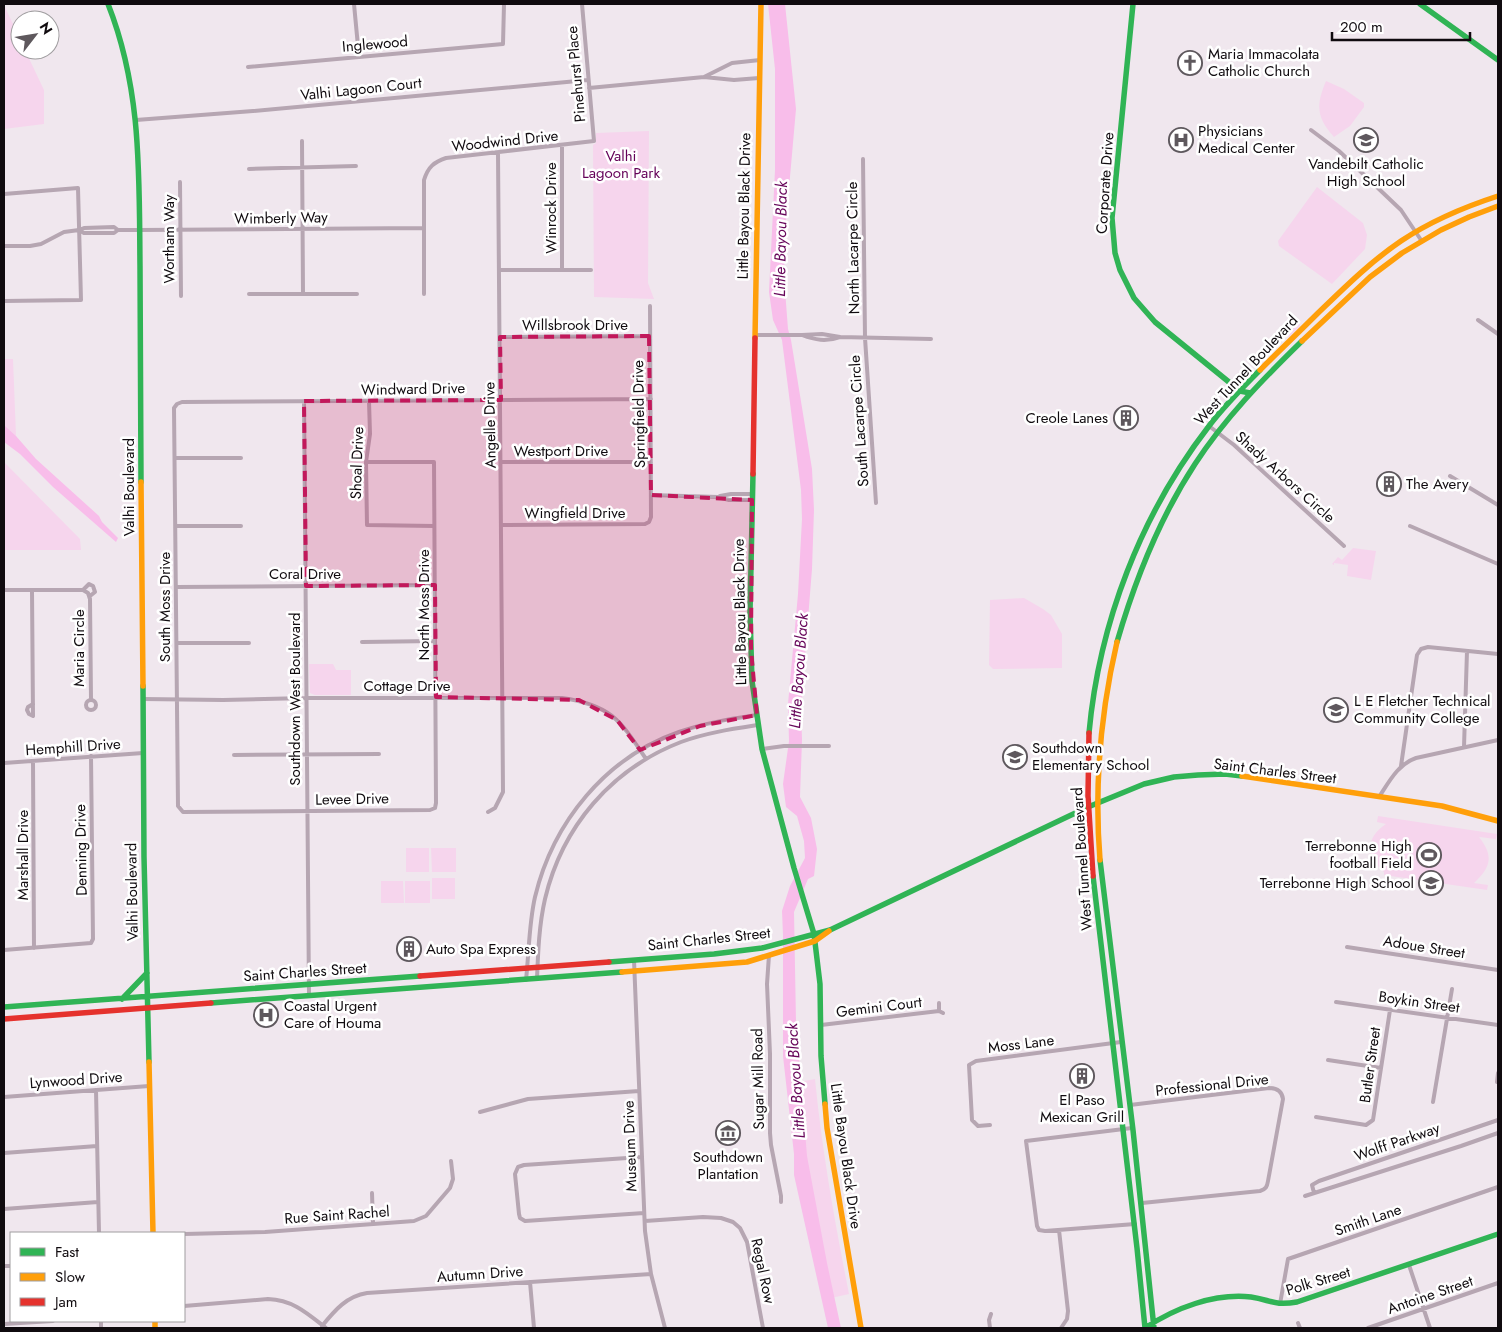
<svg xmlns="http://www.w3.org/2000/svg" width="1502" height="1332" viewBox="0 0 1502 1332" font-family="Jost,sans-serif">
  <rect width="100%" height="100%" fill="#f0e7ee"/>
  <path fill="#f6d5ed" d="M4,5L20,39V50H25L44,90V124L4,129Z
    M1326,81L1344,89L1364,103V107L1350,126L1334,137C1316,117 1316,105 1326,81Z
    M649,131L648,283L654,299L594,297L593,145L596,143V133Z
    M1317,187L1363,223L1367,235L1365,249L1332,284L1279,246L1278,241Z
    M1292,315L1298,320L1300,326L1289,337H1284L1279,333Z
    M4,359H13L16,436L4,425Z
    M4,462L80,539L81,550H4Z
    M1353,548L1376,551L1371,580L1347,576L1348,565L1334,563V565L1332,564L1338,557L1342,560Z
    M1024,598L1043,609L1051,615L1062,634V668L993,669L989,665L990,600Z
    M309,664H333L336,670H351V695H315L310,693Z
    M1378,816L1497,834L1496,839L1479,837C1494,856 1491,867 1474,883L1488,885L1487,890L1384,875V872C1366,856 1365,838 1386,824L1377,822Z
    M406,848H429V872H406Z
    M431,848H456V872H432Z
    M432,878H455V899H432Z
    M381,881H403L404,903H381Z
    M405,881H430V903H405Z
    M815,1079C822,1151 835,1223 849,1294L831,1298L807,1172L799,1082Z"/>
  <path fill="#f8bdea" d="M768,4H785L796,109L786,222L784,277L788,329L791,340L812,469L814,510L812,569L801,707L802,740L800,797L811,818L817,849L814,876L808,879L794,912L796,1022L807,1156L827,1263L841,1328H828L794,1175V1154L783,1056V935L782,911L790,886L805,858L804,841L797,816L786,807L783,784L789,741L788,704L798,594L802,519L801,490L782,340L773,320L769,292L775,170V69Z
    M4,425L16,436L36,459L99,516L102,522L118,538L116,542L53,487L20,454L4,442Z"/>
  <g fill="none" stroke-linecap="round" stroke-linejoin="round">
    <path stroke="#b6a6b2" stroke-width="4" d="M354,4L359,57
      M248,67L503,44L504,4
      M704,77L732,63L760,60
      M589,88L704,77L734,80L759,78
      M136,120L253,111L588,80
      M1311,130L1339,151L1401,210L1421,240
      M302,141L303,293
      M562,146V270
      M863,159L865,338L876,503
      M249,169L356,166
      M180,182L181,296
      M4,194L78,188L81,300L4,301
      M79,230L84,233H114L118,230H139L423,228
      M4,246H30L41,244L64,232L79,230L84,228L114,227L118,230
      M500,270H591
      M249,294H357
      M424,294V180C428,167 434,162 446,158L594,141L582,4
      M1478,320L1498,334
      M755,335H802L822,334L840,337
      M802,335C815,340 826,342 840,337L931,339
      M500,337L649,336
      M304,401L309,996
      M369,401L370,434L366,462L367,525L434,526
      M1209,426L1234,445L1344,546
      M176,458H241
      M366,462H434L436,803L435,808L430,810L183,812L178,806L174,408L177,404L182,402L651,399
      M501,462H651
      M1450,476L1498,505
      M651,495L718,497L729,500H752
      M720,496L731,494H752
      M502,525L645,524L649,522L651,517L650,306
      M176,526H241
      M1410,526L1498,564
      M177,587L435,585
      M4,590H83
      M32,590L33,716
      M83,590L88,593L90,599L91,700
      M83,590L89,584L93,586L95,592L90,596
      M362,642L435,641
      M177,643H249
      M143,699L223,700L306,698H562C611,705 620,720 646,759
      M86 705a5 5 0 1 1 10 0a5 5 0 1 1-10 0Z
      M33,704L28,707L27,710L29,714L33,716
      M1464,747L1467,651
      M762,749L784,746H829
      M234,755L379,754
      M33,761L34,948
      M4,763L143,753
      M1401,766L1417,655L1421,649L1428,647L1498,654
      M1379,797C1389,782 1398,764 1416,758L1498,740
      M488,812L495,808L503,792L498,153
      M1347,947L1498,970
      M4,950L91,943L93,939L91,756
      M769,955L767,984L770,1054V1133L771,1145L781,1196V1202
      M634,960L645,1231L651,1274L665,1328
      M537,979C538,953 539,925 545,899C562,827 611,769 681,742C705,733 732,729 758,725
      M526,980C529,952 529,923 535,897C553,822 606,757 679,732C704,723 731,719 757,715
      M1336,1002L1498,1025
      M939,1003V1011L943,1013
      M821,1025L939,1011
      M1328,1060L1381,1068
      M1497,1082L1498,1073
      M96,1090L99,1233
      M4,1097L149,1086
      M1433,1102L1452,989
      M1130,1105L1269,1088C1277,1088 1282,1091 1283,1099L1268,1181C1267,1187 1266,1189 1260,1191L1142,1203
      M480,1112L528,1099L639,1091
      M1316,1117L1366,1125L1373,1120L1390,1010
      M990,1125L978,1126L972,1120L969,1065L976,1061L1121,1042
      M1132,1128L1026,1141L1037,1226L1039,1230L1045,1231L1135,1224
      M4,1153L97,1146
      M642,1157L524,1165L518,1167L515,1174L519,1214L520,1218L525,1221L644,1213
      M372,1193L373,1224
      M1314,1193L1312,1185L1319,1181L1498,1120
      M1305,1196L1461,1146L1498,1133
      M4,1209L98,1202
      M645,1221L703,1217L721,1218L733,1222L740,1228L747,1242L763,1328
      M1059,1230L1068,1311L1067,1319L1061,1328
      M184,1234L265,1232L414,1221L426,1216L450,1188L453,1179L451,1161
      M1409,1265L1430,1328
      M4,1266H11
      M530,1282L534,1328
      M1280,1304L1288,1259L1498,1187
      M184,1306L268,1299C293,1300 307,1313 326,1328
      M101,1321V1328
      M1298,1323L1300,1328
      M4,1324L53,1321
      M322,1326C335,1310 347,1296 367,1293L651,1274
      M990,1328L989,1320L991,1314
      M1368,1328L1498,1283"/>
    <path stroke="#30b455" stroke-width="5.5" d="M108,4C142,90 139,175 140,266C140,338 141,410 141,482
      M1133,4L1112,218L1115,253L1120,270L1134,298L1155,322L1240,391L1250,393
      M1420,4L1498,60
      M753,474L750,613L752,681L762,749L794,868L814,934L820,984L821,1056L825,1104
      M1117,642C1135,580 1159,519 1195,464C1225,418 1263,379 1302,341
      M143,686L144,857L149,1062
      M1089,733C1099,623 1141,514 1209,426C1224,406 1242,388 1260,370
      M1100,860L1133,1130L1154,1328
      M1093,876L1137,1248L1145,1328
      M609,962L714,954L762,948L830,930L1088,807L1144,784L1174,777L1198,775L1225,774L1242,776
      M122,999L147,973
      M211,1003L622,972
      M4,1007L420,976
      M1145,1328C1175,1308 1214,1293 1251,1297C1271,1300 1274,1306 1297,1302L1498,1234"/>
    <path stroke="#ff9f0a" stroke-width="5.5" d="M755,338L761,4
      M1302,341L1370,277L1402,253L1441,230L1469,217L1498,206
      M1260,370C1279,351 1298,333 1317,314C1344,288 1370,262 1401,241C1431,221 1464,207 1498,196
      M141,482L143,686
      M1242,776L1442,806L1498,821
      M1100,860C1094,785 1100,715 1117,642
      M622,972L747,962L815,941L829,931
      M149,1062L153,1233
      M825,1104L827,1128L861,1328
      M155,1321V1328"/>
    <path stroke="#e5322d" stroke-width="5.5" d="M753,474L755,338
      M1089,733L1088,796L1093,876
      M420,976L609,962
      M4,1019L211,1003"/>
  </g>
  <path fill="#c2185b" fill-opacity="0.2" stroke="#c2185b" stroke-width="4" stroke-dasharray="10 6" stroke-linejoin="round" d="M649,336L651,495L752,500L751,650L757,715L700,726L640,750L617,720L579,700L436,697L435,585L306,586L304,401L501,400L500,337Z"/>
  <defs>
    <symbol id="church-ring" viewBox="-11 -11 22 22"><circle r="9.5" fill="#fff" stroke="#5e585d" stroke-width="1.5"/><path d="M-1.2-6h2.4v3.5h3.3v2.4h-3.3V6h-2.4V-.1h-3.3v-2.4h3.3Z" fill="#5e585d"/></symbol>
    <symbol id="hospital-ring" viewBox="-11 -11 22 22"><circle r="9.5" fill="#fff" stroke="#5e585d" stroke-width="1.5"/><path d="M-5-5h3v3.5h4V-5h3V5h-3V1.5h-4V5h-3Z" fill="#5e585d"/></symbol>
    <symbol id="school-ring" viewBox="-11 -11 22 22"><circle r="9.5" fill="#fff" stroke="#5e585d" stroke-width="1.5"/><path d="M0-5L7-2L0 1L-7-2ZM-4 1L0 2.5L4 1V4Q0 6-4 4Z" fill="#5e585d"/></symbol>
    <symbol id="building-ring" viewBox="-11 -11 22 22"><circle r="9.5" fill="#fff" stroke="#5e585d" stroke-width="1.5"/><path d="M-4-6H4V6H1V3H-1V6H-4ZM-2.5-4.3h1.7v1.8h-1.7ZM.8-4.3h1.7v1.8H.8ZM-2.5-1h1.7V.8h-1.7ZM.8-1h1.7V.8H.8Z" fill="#5e585d"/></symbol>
    <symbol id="university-ring" viewBox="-11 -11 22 22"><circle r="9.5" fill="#fff" stroke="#5e585d" stroke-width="1.5"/><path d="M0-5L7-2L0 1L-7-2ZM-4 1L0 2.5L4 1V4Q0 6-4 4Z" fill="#5e585d"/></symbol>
    <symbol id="stadium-ring" viewBox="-11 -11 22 22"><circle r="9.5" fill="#fff" stroke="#5e585d" stroke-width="1.5"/><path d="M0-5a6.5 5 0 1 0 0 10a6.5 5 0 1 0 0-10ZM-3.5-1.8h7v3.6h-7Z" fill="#5e585d"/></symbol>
    <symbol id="museum-ring" viewBox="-11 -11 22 22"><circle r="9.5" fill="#fff" stroke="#5e585d" stroke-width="1.5"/><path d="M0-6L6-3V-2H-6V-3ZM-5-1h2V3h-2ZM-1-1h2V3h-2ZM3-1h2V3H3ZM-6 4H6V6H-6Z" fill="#5e585d"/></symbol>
  </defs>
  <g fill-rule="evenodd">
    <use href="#church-ring" x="1176" y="49" width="28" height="28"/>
    <use href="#hospital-ring" x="1167" y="126" width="28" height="28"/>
    <use href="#school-ring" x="1352" y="126" width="28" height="28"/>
    <use href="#building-ring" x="1112" y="404" width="28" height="28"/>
    <use href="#building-ring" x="1375" y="470" width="28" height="28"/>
    <use href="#university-ring" x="1322" y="696" width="28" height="28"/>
    <use href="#school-ring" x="1001" y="743" width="28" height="28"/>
    <use href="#stadium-ring" x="1415" y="841" width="28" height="28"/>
    <use href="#school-ring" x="1417" y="869" width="28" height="28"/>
    <use href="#building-ring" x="395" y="935" width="28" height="28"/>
    <use href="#hospital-ring" x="252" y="1001" width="28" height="28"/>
    <use href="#building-ring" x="1068" y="1062" width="28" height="28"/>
    <use href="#museum-ring" x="714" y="1119" width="28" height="28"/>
  </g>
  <g text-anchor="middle" stroke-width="5" stroke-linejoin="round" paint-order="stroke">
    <g font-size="15" fill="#100b0f" stroke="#fff">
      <text transform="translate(375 44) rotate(-5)" y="5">Inglewood</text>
      <text transform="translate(576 74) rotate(-95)" y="5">Pinehurst Place</text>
      <text transform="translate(361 89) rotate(-6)" y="5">Valhi Lagoon Court</text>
      <text transform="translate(505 141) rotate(-6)" y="5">Woodwind Drive</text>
      <text transform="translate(1105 183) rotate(-86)" y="5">Corporate Drive</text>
      <text transform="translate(744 206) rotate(-89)" y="5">Little Bayou Black Drive</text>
      <text transform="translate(551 208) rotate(-90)" y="5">Winrock Drive</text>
      <text transform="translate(281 218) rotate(-1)" y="5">Wimberly Way</text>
      <text transform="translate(169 239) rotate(-90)" y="5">Wortham Way</text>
      <text transform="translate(853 248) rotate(-91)" y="5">North Lacarpe Circle</text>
      <text x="575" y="330">Willsbrook Drive</text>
      <text transform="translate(1246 370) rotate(-47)" y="5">West Tunnel Boulevard</text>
      <text transform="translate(413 389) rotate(-1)" y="5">Windward Drive</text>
      <text transform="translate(639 414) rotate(-91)" y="5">Springfield Drive</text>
      <text transform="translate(859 421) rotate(-94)" y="5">South Lacarpe Circle</text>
      <text transform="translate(490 425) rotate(-91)" y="5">Angelle Drive</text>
      <text x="561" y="456">Westport Drive</text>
      <text transform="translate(357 463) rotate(-88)" y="5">Shoal Drive</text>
      <text transform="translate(1285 477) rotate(42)" y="5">Shady Arbors Circle</text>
      <text transform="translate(129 487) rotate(-90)" y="5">Valhi Boulevard</text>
      <text x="575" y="518">Wingfield Drive</text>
      <text x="305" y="579">Coral Drive</text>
      <text transform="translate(424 605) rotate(-90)" y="5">North Moss Drive</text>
      <text transform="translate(165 607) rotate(-90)" y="5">South Moss Drive</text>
      <text transform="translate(740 612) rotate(-91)" y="5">Little Bayou Black Drive</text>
      <text transform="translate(79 648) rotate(-90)" y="5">Maria Circle</text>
      <text x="407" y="691">Cottage Drive</text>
      <text transform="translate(295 699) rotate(-90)" y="5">Southdown West Boulevard</text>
      <text transform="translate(73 747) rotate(-4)" y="5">Hemphill Drive</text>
      <text transform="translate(1275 771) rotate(7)" y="5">Saint Charles Street</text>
      <text transform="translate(352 799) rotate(-1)" y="5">Levee Drive</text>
      <text transform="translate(81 850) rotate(-91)" y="5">Denning Drive</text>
      <text transform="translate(23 855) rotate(-90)" y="5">Marshall Drive</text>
      <text transform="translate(1082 859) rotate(-94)" y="5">West Tunnel Boulevard</text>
      <text transform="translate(132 892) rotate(-91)" y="5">Valhi Boulevard</text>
      <text transform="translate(709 939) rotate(-6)" y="5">Saint Charles Street</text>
      <text transform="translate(1424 947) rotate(9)" y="5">Adoue Street</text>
      <text transform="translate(305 972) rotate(-4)" y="5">Saint Charles Street</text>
      <text transform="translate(1419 1002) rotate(8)" y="5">Boykin Street</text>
      <text transform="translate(879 1007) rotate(-7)" y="5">Gemini Court</text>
      <text transform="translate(1021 1044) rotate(-7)" y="5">Moss Lane</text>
      <text transform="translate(1370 1065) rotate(-82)" y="5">Butler Street</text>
      <text transform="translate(758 1079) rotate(-91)" y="5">Sugar Mill Road</text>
      <text transform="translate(76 1080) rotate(-4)" y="5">Lynwood Drive</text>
      <text transform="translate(1212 1085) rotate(-6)" y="5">Professional Drive</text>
      <text transform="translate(1397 1142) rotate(-19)" y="5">Wolff Parkway</text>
      <text transform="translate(630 1146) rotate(-92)" y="5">Museum Drive</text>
      <text transform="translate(846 1156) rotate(82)" y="5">Little Bayou Black Drive</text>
      <text transform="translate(337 1215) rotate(-4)" y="5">Rue Saint Rachel</text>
      <text transform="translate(1368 1220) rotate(-19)" y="5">Smith Lane</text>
      <text transform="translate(763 1271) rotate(78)" y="5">Regal Row</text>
      <text transform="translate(480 1274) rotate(-4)" y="5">Autumn Drive</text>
      <text transform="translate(1318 1281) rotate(-17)" y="5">Polk Street</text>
      <text transform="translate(1430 1295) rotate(-19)" y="5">Antoine Street</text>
    </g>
    <g font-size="15" fill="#100b0f" stroke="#fff" text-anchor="start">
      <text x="1208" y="59">Maria Immacolata<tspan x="1208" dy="17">Catholic Church</tspan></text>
      <text x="1198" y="136">Physicians<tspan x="1198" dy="17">Medical Center</tspan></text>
      <text x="1366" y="169" text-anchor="middle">Vandebilt Catholic<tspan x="1366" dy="17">High School</tspan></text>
      <text x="1108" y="423" text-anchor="end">Creole Lanes</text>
      <text x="1406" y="489">The Avery</text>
      <text x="1354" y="706">L E Fletcher Technical<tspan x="1354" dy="17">Community College</tspan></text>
      <text x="1032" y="753">Southdown<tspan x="1032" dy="17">Elementary School</tspan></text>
      <text x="1412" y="851" text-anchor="end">Terrebonne High<tspan x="1412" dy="17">football Field</tspan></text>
      <text x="1414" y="888" text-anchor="end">Terrebonne High School</text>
      <text x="426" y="954">Auto Spa Express</text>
      <text x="284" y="1011">Coastal Urgent<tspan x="284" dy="17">Care of Houma</tspan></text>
      <text x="1082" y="1105" text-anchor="middle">El Paso<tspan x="1082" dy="17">Mexican Grill</tspan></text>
      <text x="728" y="1162" text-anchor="middle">Southdown<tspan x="728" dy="17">Plantation</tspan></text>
    </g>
    <g font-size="15" fill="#640158" stroke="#fff">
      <text x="621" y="161">Valhi<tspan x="621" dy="17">Lagoon Park</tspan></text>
    </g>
    <g font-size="16" font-style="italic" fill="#68075b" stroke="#fff">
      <text transform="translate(780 239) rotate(-89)" y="6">Little Bayou Black</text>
      <text transform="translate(798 671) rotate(-86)" y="6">Little Bayou Black</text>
      <text transform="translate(795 1081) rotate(-94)" y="6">Little Bayou Black</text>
    </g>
  </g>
  <rect width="1502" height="1332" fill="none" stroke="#100b0f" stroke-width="10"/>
  <rect x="10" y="1232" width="175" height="90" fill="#ffffff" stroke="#9f9d9f"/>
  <rect x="20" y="1248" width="25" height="8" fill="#30b455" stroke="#9f9d9f"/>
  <text x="55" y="1257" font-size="15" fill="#100b0f">Fast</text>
  <rect x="20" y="1273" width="25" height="8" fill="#ff9f0a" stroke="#9f9d9f"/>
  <text x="55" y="1282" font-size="15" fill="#100b0f">Slow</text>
  <rect x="20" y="1298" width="25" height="8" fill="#e5322d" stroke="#9f9d9f"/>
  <text x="55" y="1307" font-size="15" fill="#100b0f">Jam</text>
  <g transform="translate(35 35) rotate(59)"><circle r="24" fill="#ffffff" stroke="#9f9d9f"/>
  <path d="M0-4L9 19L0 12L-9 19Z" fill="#5e585d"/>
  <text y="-8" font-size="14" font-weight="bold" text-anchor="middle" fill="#100b0f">N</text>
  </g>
  <path d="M1332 32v8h138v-8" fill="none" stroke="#100b0f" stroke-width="2.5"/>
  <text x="1340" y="32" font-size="15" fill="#100b0f" stroke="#ffffff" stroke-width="4" paint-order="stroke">200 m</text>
</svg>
